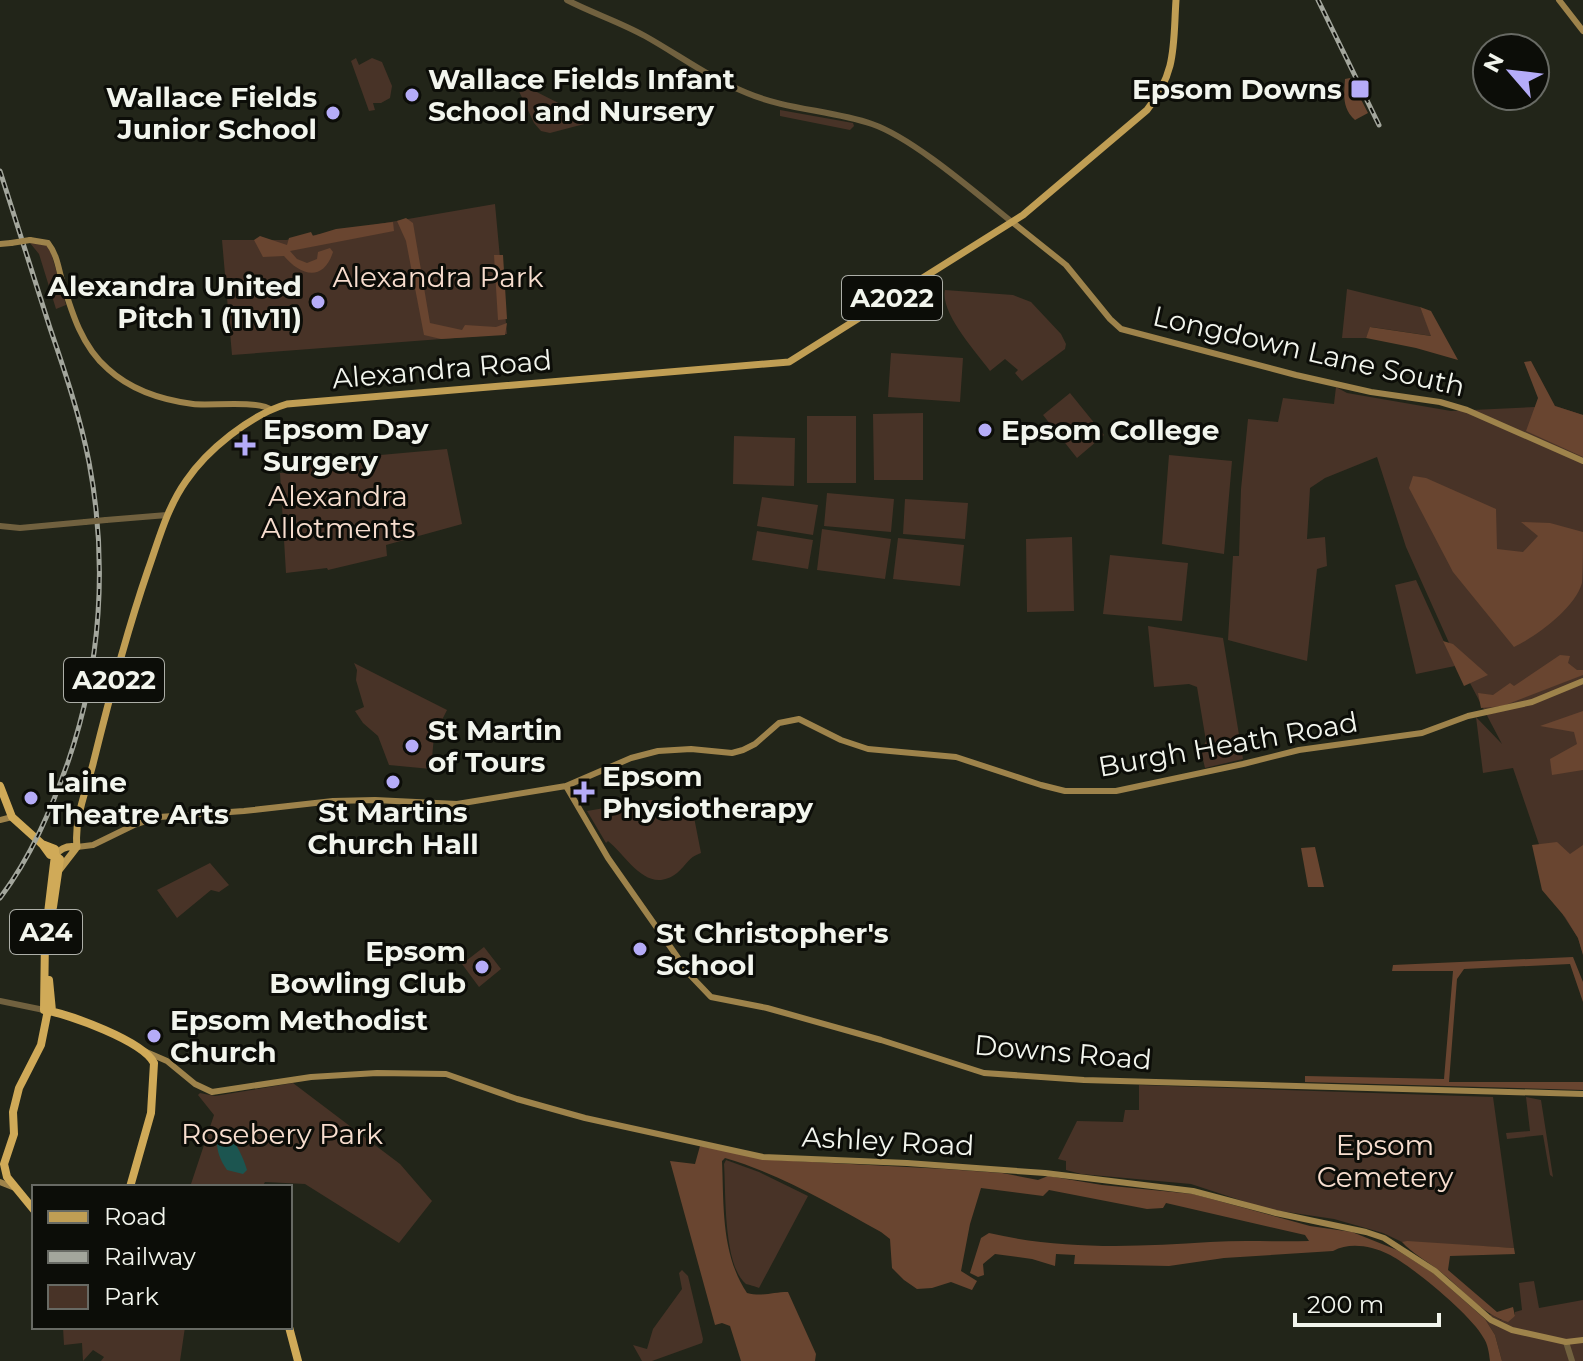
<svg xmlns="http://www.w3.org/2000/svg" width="1583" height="1361" viewBox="0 0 1583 1361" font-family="Montserrat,sans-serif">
  <rect width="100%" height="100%" fill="#222519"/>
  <path fill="#483327" d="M356,58L359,65L372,58L382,62L392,86L390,98L381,103H373L375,110L369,111L351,61Z
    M517,82L588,118V123L550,133L541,131L534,123L516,85Z
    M780,110L853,123L854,126L850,130L780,116Z
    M495,204L507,334L232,355L222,240H286Z
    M30,243L47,245L50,249L66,305L56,309L39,254Z
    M1347,289L1420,307L1432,336L1371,327L1366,338H1342Z
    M945,290L1013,295L1031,302L1061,334L1066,344L1065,349L1022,381L1015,373L1018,370L1005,359L990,371C976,352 940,313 945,290Z
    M891,353L963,358L960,402L888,397Z
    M1336,387L1347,393L1451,411L1555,406L1583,415V954L1578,938L1563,915L1513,768L1483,773L1476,717L1502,744L1450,645L1406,547L1377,457L1325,478L1310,488L1307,539L1325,537L1327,566L1317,569L1307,661L1228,640L1233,556H1239L1241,489L1248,419L1278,422L1283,398L1334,404Z
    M1070,393L1104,435L1077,458L1043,415Z
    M923,413V480H874L873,414Z
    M807,416H856V483H807Z
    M734,436L795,438L794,486L733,484Z
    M447,449L462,524L386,545L387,556L328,570L327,568L286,573L280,473L303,471V462Z
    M1169,455L1232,461L1224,554L1162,544Z
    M827,493L894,499L891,532L824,526Z
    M762,497L818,505L813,535L757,526Z
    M905,499L968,503L965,539L903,534Z
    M822,529L891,539L885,579L817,570Z
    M757,531L813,540L808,569L752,560Z
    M1072,537L1074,611L1027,612L1026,539Z
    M898,538L964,545L960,586L893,579Z
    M1110,555L1188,563L1182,621L1103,614Z
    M1416,580L1455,666L1416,674L1395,585Z
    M1148,626L1223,638L1243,759L1205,768L1201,751L1206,741L1197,687L1189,684L1154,687Z
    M354,663L447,710L434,736L431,769L389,765L378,736L363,723L355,711L364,707L356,680L357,670Z
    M651,800L669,802L693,812L701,853C687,858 687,865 677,873C647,896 627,856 608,841L606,843L587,811Z
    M210,863L229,885L219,892L211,890L177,918L157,890Z
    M484,947L501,969L479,987L462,964Z
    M293,1083L400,1164L432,1201L399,1243L305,1184L265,1182L262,1187H190L214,1115L198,1095L200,1093L215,1096Z
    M1139,1085L1493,1097L1514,1248L1402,1242L1383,1233L1334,1219L1267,1209L1191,1184L1081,1174L1066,1170V1161L1058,1159L1077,1121L1123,1122L1125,1110H1139Z
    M1526,1097L1541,1100L1553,1177L1550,1175L1543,1135L1507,1139L1506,1133L1530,1131Z
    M726,1160L759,1172L808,1196L759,1288C757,1287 747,1284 746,1284C723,1265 726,1192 724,1164Z
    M682,1270L688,1276L703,1339L702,1343L652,1361H642L633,1345L647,1349L653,1329L682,1289L679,1273Z
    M1534,1281L1539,1308L1583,1300V1361H1502L1495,1335L1485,1319L1491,1314L1501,1320L1515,1316V1312L1522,1310L1519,1283Z
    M63,1327H185L180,1361H101L104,1357L93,1350L83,1361L82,1343L64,1345Z"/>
  <path fill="#694530" d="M1350,78L1368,113L1355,120C1342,108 1344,96 1345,79Z
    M406,218L413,223L430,323L462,330L465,325L496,327L507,323L505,335L441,339L424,335L406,241L397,221Z
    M393,222L394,231L290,251L297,259L307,263L317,259L318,252L330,248L333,252C323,283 300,275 284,256L263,257L254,240L260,236L287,245L289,238L311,232L313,236L336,229Z
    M494,255H503L507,319L498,320Z
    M1420,307L1431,311L1458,360L1416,348L1366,338L1370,327L1431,336Z
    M1531,361L1555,406L1583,415V457L1526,431L1538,398L1524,362Z
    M1413,476L1426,478L1496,509L1497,549L1523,552L1538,536L1521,522L1550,523L1583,532C1583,547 1583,568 1582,583C1575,608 1537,636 1514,647L1453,572L1409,488Z
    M1443,641L1453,644L1488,675L1464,686Z
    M1560,655L1570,656L1568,663L1577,670H1583V675L1503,706L1481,708L1478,693L1493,695L1510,683L1514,686Z
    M1583,711V770L1552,775L1550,759L1577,744L1574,732L1540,726Z
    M1557,842L1570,854L1583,845V955L1578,938L1565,917L1542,890L1532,845Z
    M1315,847L1324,887H1308L1301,848Z
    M1573,957L1583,982V1002L1570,964L1464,969L1457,979L1449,1082H1583V1090L1305,1082V1076L1444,1079L1453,971H1392L1393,965Z
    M700,1146L775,1160L945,1169L1002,1173L1038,1180L1048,1176L1102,1185L1193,1194L1310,1226L1352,1232L1397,1250L1433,1273L1485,1319L1495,1335L1502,1361H1490C1489,1353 1488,1344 1483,1337C1472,1316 1410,1264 1388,1254C1371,1246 1350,1242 1333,1251L1224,1258L1169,1266L1074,1264L1075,1255L1056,1254L1055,1266L1032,1259L995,1254L983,1264L984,1275L978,1277L970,1273L981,1238L989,1233C1062,1250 1136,1247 1210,1242C1243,1240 1276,1242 1309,1241L1305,1235L1166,1203L1163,1208L1147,1209L1049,1190L1043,1196L981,1188L970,1224L961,1271L977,1281L972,1290L951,1282L932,1288L917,1289L904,1280L892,1268L890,1239L881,1232C831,1204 780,1174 725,1158L722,1161C724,1206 721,1254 747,1293C762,1297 772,1292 788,1292L816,1354L815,1361H741L730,1326L722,1323L715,1325L670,1161L695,1164Z
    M1407,1241L1514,1248L1515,1254L1450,1256L1448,1270L1497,1312L1513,1307L1515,1316L1508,1322C1480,1313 1461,1287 1437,1269C1425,1260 1412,1253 1402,1242Z"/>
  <path fill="#1c5550" d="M222,1130C234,1136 243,1157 247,1170L243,1174L227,1170C219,1159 212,1141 222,1130Z"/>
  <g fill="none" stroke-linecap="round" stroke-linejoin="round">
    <path stroke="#71613f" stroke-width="6" d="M567,0C592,13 620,22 645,36C679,55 711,79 747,93C787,110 831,110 872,124C913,138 977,194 1012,222
      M106,520L167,515
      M0,526L20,528L85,522
      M0,1001L44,1010
      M1566,1342L1572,1361"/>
    <path stroke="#9e834b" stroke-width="6" d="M1559,0L1583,31
      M1012,222L1066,265L1110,319L1121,329L1296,375L1371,392L1440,402L1467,410L1583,461
      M30,240L48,243C56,253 58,265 61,277C71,310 81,346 108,369C131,390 162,400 193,404C210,406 261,400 271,410
      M0,244L11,243
      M566,786L608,858L690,975L711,997L767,1008L881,1040L984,1073L1084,1080L1583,1094
      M0,820L12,817
      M77,847L93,845L134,825L159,817L244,811L333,801L375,800L457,804L566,786L631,758L658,751L691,749L732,753L743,750L755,744L779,723L799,719L841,740L868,749L956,757L1041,785L1065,791H1116L1243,764L1299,750L1422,733L1468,716L1532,702L1583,681
      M144,1051L167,1061L195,1084L212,1092L311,1077L377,1073L446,1074L517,1099L585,1118L763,1157L907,1163L1045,1173L1193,1191L1276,1213L1366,1232L1384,1238L1435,1271L1491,1320L1512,1330L1566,1342L1583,1340
      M0,1182L15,1188"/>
    <path stroke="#c09e54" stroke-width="7" d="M77,847C74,819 86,791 93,764C109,699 126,634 148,570C159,539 167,508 186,481C207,450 250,415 287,404L789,362L1023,215L1147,110C1177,72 1173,46 1176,0
      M55,855C61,848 68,845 77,847
      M60,869L77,847"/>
    <path stroke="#d0aa58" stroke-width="8" d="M0,786L12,817L42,844L50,855H55
      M42,844L55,849V855L60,859L53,907
      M55,855L45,938L44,1010C69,1014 143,1041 154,1063L151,1113L130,1187
      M49,980L52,1011
      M34,1210L7,1177L4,1164L14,1134L13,1112L19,1088L41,1045L48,1010
      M289,1327L298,1361"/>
    <defs>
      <path id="rail" d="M1318,0L1379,125
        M0,171C17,223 33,276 50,328C65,372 80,416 89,462C108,563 101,666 68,762C51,810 31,857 0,898"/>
    </defs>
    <use href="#rail" stroke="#a3a69c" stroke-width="5"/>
    <use href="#rail" stroke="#0c0d08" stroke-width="2" stroke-dasharray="6" stroke-linecap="butt"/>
    <path stroke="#71613f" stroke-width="6" d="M85,522L106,520"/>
    <path stroke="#9e834b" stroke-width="6" d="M11,243L30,240"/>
  </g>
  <g fill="#b5acf8" stroke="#0c0d08" stroke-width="3">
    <rect x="1350" y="79" width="20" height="20" rx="4"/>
    <circle cx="412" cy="95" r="8"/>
    <circle cx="333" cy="113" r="8"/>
    <circle cx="318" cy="302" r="8"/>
    <circle cx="985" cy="430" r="8"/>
    <path d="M241 433h8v8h8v8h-8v8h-8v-8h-8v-8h8z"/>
    <circle cx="412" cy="746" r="8"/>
    <circle cx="393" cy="782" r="8"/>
    <path d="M580 780h8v8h8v8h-8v8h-8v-8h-8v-8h8z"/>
    <circle cx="31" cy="798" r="8"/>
    <circle cx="640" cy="949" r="8"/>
    <circle cx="482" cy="967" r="8"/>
    <circle cx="154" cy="1036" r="8"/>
  </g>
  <g text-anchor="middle" stroke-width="6" stroke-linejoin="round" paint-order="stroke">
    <g fill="#0c0d08" stroke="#adafa8" stroke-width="2">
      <rect x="842" y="276" width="100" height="44" rx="6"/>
      <rect x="64" y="658" width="100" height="44" rx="6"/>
      <rect x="10" y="910" width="72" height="44" rx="6"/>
    </g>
    <g font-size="26" font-weight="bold" fill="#f2f5ed">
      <text x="892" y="307">A2022</text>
      <text x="114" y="689">A2022</text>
      <text x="46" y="941">A24</text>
    </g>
    <g font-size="28" font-weight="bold" fill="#f2f5ed" stroke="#0c0d08" text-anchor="start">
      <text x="428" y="89">Wallace Fields Infant<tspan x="428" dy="32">School and Nursery</tspan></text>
      <text x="1342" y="99" text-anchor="end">Epsom Downs</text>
      <text x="317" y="107" text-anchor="end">Wallace Fields<tspan x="317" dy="32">Junior School</tspan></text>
      <text x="302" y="296" text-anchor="end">Alexandra United<tspan x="302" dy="32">Pitch 1 (11v11)</tspan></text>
      <text x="263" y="439">Epsom Day<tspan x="263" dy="32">Surgery</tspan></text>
      <text x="1001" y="440">Epsom College</text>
      <text x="428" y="740">St Martin<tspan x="428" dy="32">of Tours</tspan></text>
      <text x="602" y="786">Epsom<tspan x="602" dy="32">Physiotherapy</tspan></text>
      <text x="47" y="792">Laine<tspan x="47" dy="32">Theatre Arts</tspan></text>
      <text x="393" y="822" text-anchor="middle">St Martins<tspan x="393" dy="32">Church Hall</tspan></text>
      <text x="656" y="943">St Christopher's<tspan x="656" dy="32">School</tspan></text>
      <text x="466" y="961" text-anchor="end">Epsom<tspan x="466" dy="32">Bowling Club</tspan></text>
      <text x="170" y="1030">Epsom Methodist<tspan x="170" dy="32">Church</tspan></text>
    </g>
    <g font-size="28" fill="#f7ddce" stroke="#0c0d08">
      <text x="438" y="287">Alexandra Park</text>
      <text x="338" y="506">Alexandra<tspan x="338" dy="32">Allotments</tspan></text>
      <text x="282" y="1144">Rosebery Park</text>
      <text x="1385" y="1155">Epsom<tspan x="1385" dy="32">Cemetery</tspan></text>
    </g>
    <g font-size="28" fill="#f2f5ed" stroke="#0c0d08">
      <text transform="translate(1309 351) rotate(13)" y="10">Longdown Lane South</text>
      <text transform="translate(442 369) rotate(-5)" y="10">Alexandra Road</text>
      <text transform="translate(1228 744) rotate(-10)" y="10">Burgh Heath Road</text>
      <text transform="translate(1063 1052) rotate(5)" y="10">Downs Road</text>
      <text transform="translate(888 1141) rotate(3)" y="10">Ashley Road</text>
    </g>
  </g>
  <rect x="32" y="1185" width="260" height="144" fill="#0c0d08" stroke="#686a64" stroke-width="2"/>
  <rect x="48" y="1211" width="40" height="12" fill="#c09e54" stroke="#686a64" stroke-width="2"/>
  <text x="104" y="1225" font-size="24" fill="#f2f5ed">Road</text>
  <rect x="48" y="1251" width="40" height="12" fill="#a3a69c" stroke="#686a64" stroke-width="2"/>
  <text x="104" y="1265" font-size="24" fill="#f2f5ed">Railway</text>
  <rect x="48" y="1285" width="40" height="24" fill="#483327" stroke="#686a64" stroke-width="2"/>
  <text x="104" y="1305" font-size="24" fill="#f2f5ed">Park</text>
  <g transform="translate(1511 72) rotate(298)"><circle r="38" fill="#0c0d08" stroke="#686a64" stroke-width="2"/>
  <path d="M0-6L14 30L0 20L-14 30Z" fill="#b5acf8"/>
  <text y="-12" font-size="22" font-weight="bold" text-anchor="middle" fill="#f2f5ed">N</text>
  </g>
  <path d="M1295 1313v12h144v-12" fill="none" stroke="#f2f5ed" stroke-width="4"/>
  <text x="1307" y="1313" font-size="24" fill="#f2f5ed" stroke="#0c0d08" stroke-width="6" paint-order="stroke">200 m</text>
</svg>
